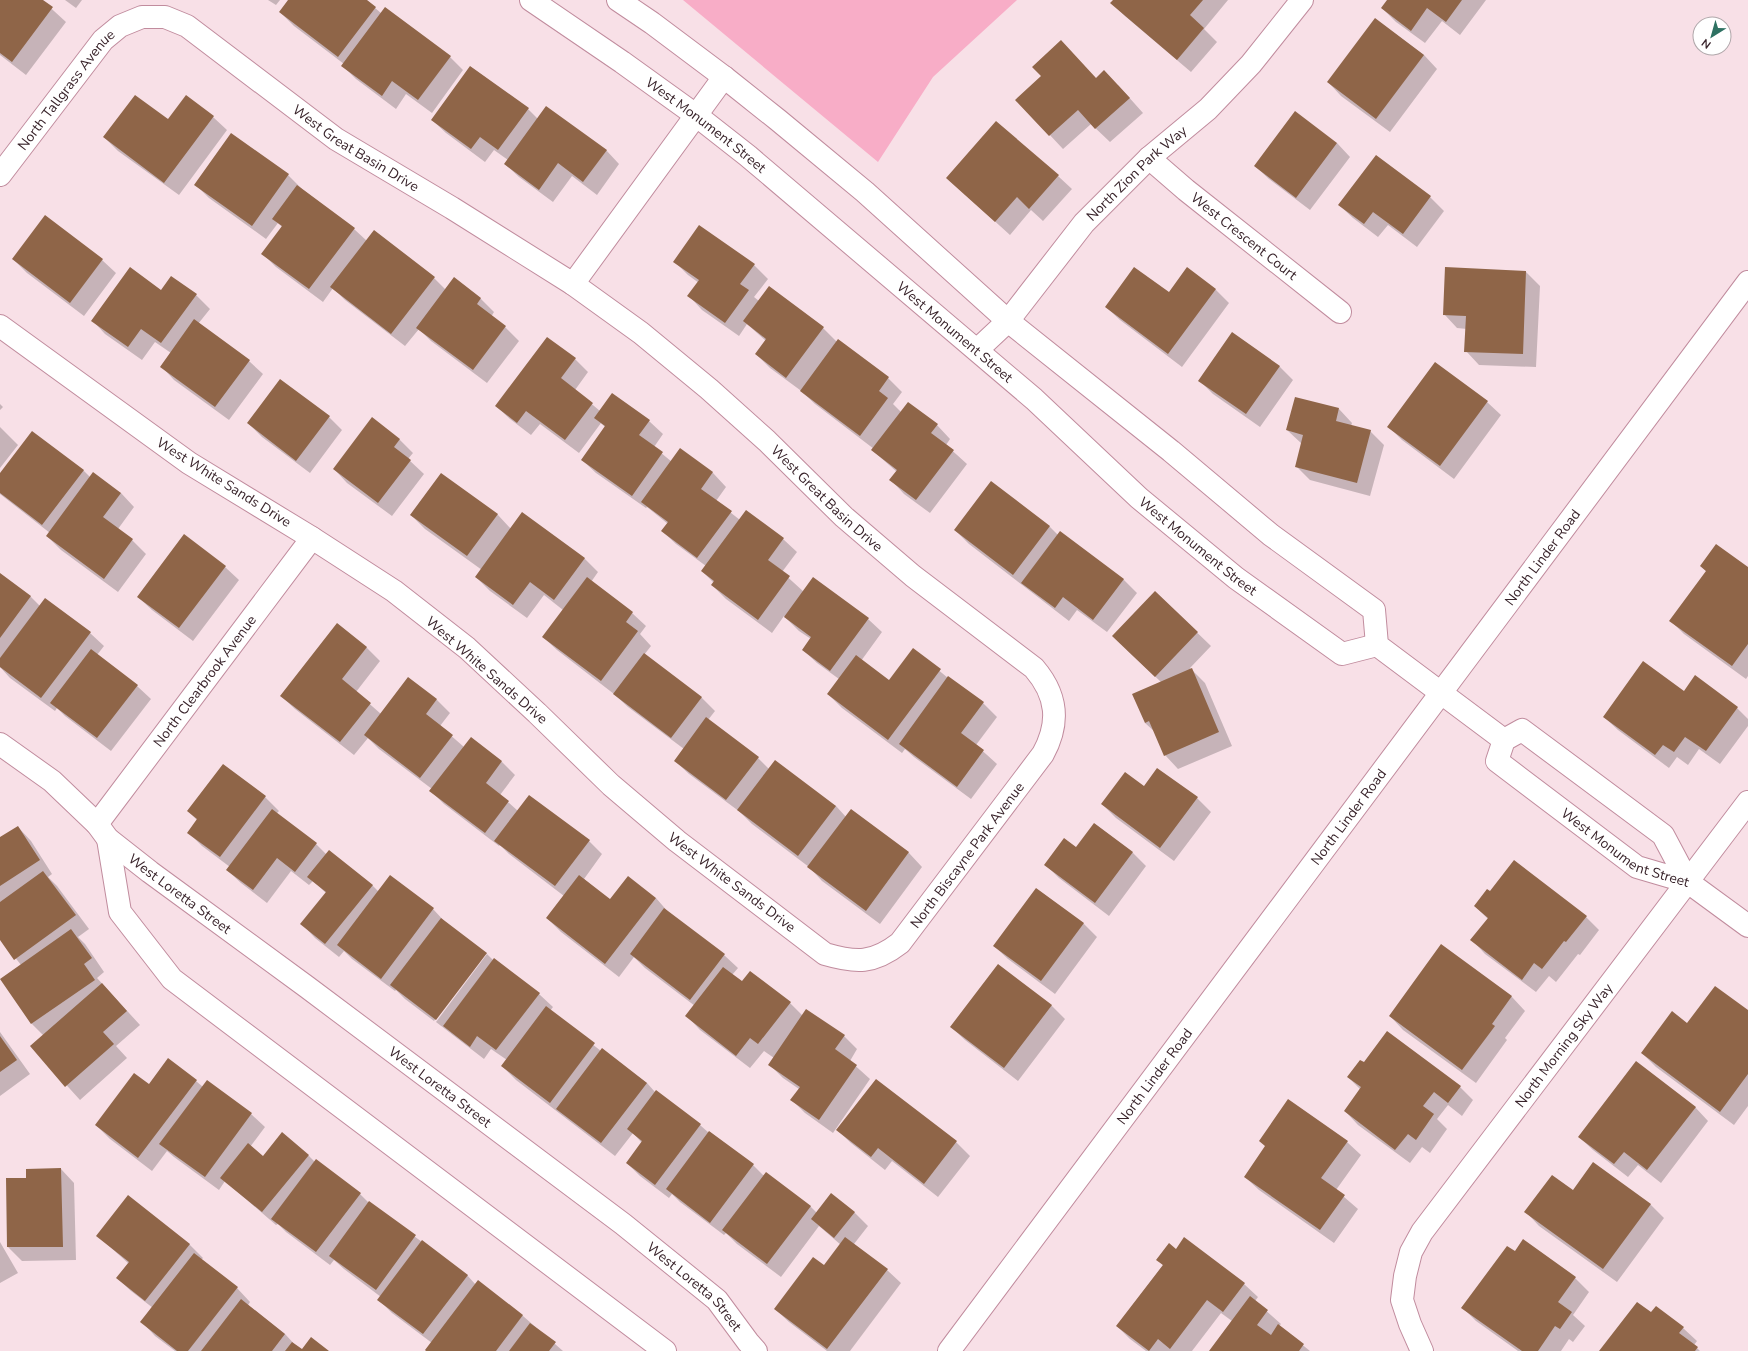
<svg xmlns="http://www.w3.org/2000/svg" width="1748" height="1351" viewBox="0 0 1748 1351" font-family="'Nunito Sans',sans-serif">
  <rect width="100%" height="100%" fill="#f8e0e7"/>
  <path fill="#f8adc7" d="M683,0H1017L933,77L878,162Z"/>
  <path fill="#0003" d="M0,0H42L66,22L26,75L0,55Z
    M65,0H82L76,8Z
    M268,0H280L276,5Z
    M289,0H366L382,14L450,57L463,70L432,113L406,94L396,109L356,79L343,66L344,64L294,26L280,12Z
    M1114,0H1228L1204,29L1217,42L1191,72L1125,16L1112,3Z
    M1388,0H1486L1460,35L1442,21L1425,43L1396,22L1382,8Z
    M1375,19L1424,55L1437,69L1390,132L1341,96L1328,82Z
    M471,67L528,109L538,119L606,150L619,164L597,195L572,176L553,202L519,177L505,164L508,160L494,150L485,162L446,133L432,120Z
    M1096,79L1118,85L1143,113L1110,142L1091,124L1063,149L1017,100Z
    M213,117L227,130L179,195L118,151L104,137L168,121Z
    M1337,143L1350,157L1310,210L1269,179L1255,166Z
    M1376,156L1430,197L1444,211L1417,247L1388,225L1378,237L1353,218L1339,205Z
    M288,175L302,189L354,229L367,241L434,278L446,290L454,278L481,299L494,312L491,317L505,327L519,341L487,383L431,341L419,329L405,346L345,300L333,288L323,302L276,267L263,254L282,227L278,223L266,239L209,198L196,185Z
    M1058,176L1072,189L1043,221L1031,210L1010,235L947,178Z
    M13,259L102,260L116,273L84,316L27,273Z
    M674,261L754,265L768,279L754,297L759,301L823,328L837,342L838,341L888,378L902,392L893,404L901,412L937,425L950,439L946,445L967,464L930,513L904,494L891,480L897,472L872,450L874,449L815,404L800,390L770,368L756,354L766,341L747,324L739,336L702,310L689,296L699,283L688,275Z
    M1187,268L1216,290L1229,303L1182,367L1120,320L1106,307L1169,294Z
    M1446,268L1526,272L1540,286L1536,367L1479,365L1466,351L1467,329L1457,328L1444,314Z
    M161,291L196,295L210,309L198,324L249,361L263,374L229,420L174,380L161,366L171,353L155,342L142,360L105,334L92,320Z
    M1233,334L1280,367L1293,380L1260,427L1213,394L1200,381Z
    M575,359L588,372L575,390L600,411L649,421L663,434L654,447L672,462L681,450L713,473L726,487L716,501L740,520L783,539L797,552L782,572L804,592L868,619L882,632L861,661L889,682L913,649L948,678L983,703L997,717L976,745L997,764L971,799L914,757L905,749L902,753L842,708L828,694L839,679L817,663L803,650L811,639L799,631L784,616L772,633L726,599L712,585L714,583L702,571L706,566L676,544L662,531L668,524L647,507L646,508L596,473L582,460L605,427L601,423L579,453L540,424L531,435L510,419L496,406Z
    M1487,402L1501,415L1454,479L1402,440L1389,427Z
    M0,404L3,407L0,410Z
    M1339,409L1352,423L1351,426L1370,431L1384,445L1370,496L1310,480L1296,466L1302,444L1287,430Z
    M329,417L342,430L310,473L262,437L248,423Z
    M0,427L18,445L0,468Z
    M399,439L413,453L408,459L424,474L392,516L347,483L334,469Z
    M83,470L91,478L121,493L134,507L118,529L132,540L146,554L118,592L61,550L47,536L50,533L0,494V475Z
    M441,474L498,515L511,529L584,558L598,572L591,582L632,613L646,626L640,634L651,646L644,655L702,698L715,711L708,720L758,758L769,769L836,806L846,817L851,810L909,853L922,867L880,924L822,881L809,867L752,824L740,812L689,774L675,761L684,749L628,707L614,694L557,650L543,637L563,610L544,595L527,618L490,591L476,577L482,570L425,529L411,515Z
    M991,483L1050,527L1058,535L1123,579L1137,593L1107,632L1077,610L1069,621L969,544L955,530Z
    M1701,566L1748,568V676L1746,679L1684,634L1671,621L1707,572Z
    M225,567L239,580L193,641L152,610L138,597Z
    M0,574L31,597L40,606L90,633L104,646L97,655L137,686L151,699L111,751L65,716L57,708L55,711L10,678L0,667Z
    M1155,592L1211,646L1190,668L1205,683L1232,746L1178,769L1165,755L1155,732L1145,723L1161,682L1127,650Z
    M338,624L367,648L380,661L356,692L381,714L408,678L437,700L450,713L440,726L464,747L471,738L502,762L515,775L500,795L518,811L589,841L602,854L584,879L610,901L656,898L669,913L724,955L738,968L732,975L742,983L790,1003L803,1016L844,1036L857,1049L850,1061L870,1079L833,1133L805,1113L792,1100L799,1089L783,1078L770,1065L774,1058L764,1051L750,1068L700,1030L687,1016L695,1006L645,968L634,957L619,977L561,932L547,918L564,896L509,854L500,845L499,846L444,804L431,791L432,789L379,749L368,738L354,755L295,709L281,696Z
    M1695,677L1737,708L1748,719V726L1720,764L1699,749L1688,765L1677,757L1669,768L1618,730L1604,717L1684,692Z
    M223,765L265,797L279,811L276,814L316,844L326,854L372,885L379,892L390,876L433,909L446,923L487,954H485L434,1021L405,999L396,990L395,991L352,959L344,951L339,957L315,938L302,924L326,893L313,881L309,885L291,871L267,903L241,883L227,870L230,867L202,846L189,833L198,821L188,811Z
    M1197,798L1211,812L1174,861L1116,818L1102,804Z
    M1095,824L1133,853L1146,866L1109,916L1059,878L1045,864L1076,849Z
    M18,827L31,841L52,874L48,877L57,886L89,929L78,937L85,944L104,972L97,978L140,1025L116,1046L127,1058L80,1100L31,1046L44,1036L32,1024L21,965L0,938V839Z
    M1037,889L1084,924L1097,937L1055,994L1008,959L994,946Z
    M1490,893L1586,917L1599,930L1580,955L1578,954L1556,982L1549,976L1536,992L1485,954L1472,940L1488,919L1475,906Z
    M1441,946L1512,997L1525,1011L1505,1038L1507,1040L1476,1083L1403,1030L1390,1016Z
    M487,954L494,961L539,994L553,1007L550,1011L601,1051L647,1083L655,1092L700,1125L709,1133L710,1132L753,1165L764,1176L810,1206L817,1213L854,1212L868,1226L854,1244L887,1270L901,1283L850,1351H827L789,1322L775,1309L824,1266L841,1245L819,1226L781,1277L737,1244L726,1233L724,1235L680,1202L672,1194L669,1198L640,1176L627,1163L642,1143L633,1133L615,1156L516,1080L502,1066L507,1060L491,1049L484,1059L436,1022Z
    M1051,1005L1065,1019L1018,1081L965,1040L951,1027Z
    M1748,1012V1106L1734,1125L1656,1067L1642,1053L1687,1024Z
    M0,1032L30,1074L0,1096Z
    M1364,1064L1460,1087L1473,1100L1462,1116L1448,1105L1437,1119L1447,1129L1430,1153L1422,1147L1410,1163L1358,1125L1345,1111L1361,1090L1348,1077Z
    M876,1080L956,1142L970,1156L938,1197L892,1161L885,1170L851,1143L837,1130Z
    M196,1081L203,1087L251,1114L265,1127L250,1147L263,1157L309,1156L315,1162L360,1194L369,1203L467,1275L476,1285L478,1282L523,1316L563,1351H427L432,1343L392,1313L379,1300L381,1297L344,1269L334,1260L330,1265L286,1232L278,1224L276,1225L225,1181L219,1190L174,1157L167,1151L152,1171L110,1139L96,1125L149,1086Z
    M1695,1107L1708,1121L1661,1183L1638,1165L1628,1177L1593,1150L1579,1137Z
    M1347,1142L1361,1155L1336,1190L1358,1209L1334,1243L1259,1190L1245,1177Z
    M61,1169L74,1183L76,1260L22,1261L8,1247L7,1179H27Z
    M1650,1204L1664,1218L1617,1282L1539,1226L1526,1212Z
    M98,1236L189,1244L203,1258L201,1260L237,1288L250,1302L248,1305L285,1334L297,1347L302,1350L328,1351H175L155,1336L142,1322L153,1308L131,1291L117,1278L128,1263Z
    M1523,1241L1575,1278L1589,1292L1573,1315L1585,1326L1573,1342L1569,1339L1561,1351H1518L1476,1321L1462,1307L1515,1252Z
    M0,1242L18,1273L0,1283Z
    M1176,1250L1244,1284L1258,1297L1255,1301L1281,1324L1279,1326L1310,1351H1210L1232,1321L1221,1313L1192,1351H1146L1130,1339L1117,1326L1163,1265L1158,1260Z
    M1651,1314L1683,1328L1697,1341L1694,1345L1700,1351H1601Z"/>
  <path fill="#8f6548" d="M0,0H43L53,7L12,62L0,53Z
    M288,0H367L376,7L338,57L279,12Z
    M1113,0H1203L1190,15L1204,28L1177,60L1110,3Z
    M1387,0H1462L1446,22L1427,8L1411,31L1381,8Z
    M385,7L451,56L418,100L392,81L382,96L341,66Z
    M1375,18L1424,55L1376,119L1327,82Z
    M1061,40L1096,78L1104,70L1130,98L1095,129L1078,110L1049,136L1015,100L1041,76L1032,67Z
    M470,66L529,108L498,150L480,137L471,149L431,120Z
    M135,95L168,119L186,95L214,116L164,183L103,137Z
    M546,106L607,150L583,182L558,163L539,190L504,164Z
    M1295,111L1337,143L1296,198L1254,166Z
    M996,121L1059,175L1029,209L1017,197L995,222L946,178Z
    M231,133L289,174L252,226L194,185Z
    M1376,155L1431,196L1403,234L1373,212L1364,224L1338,205Z
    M297,185L355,228L309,289L261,254L282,226L272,219Z
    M45,215L103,259L70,303L12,259Z
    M699,225L755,264L740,284L749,290L725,323L687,296L699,280L673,262Z
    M374,230L435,277L391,334L330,287Z
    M130,267L161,290L171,276L197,294L161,343L141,329L128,347L91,321Z
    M1134,267L1169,292L1187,267L1216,289L1168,354L1105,307Z
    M1445,267L1526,271L1523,354L1464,352L1466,316L1443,315Z
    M454,277L481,298L477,304L506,326L473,370L416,328Z
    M769,286L824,327L786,378L755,354L766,339L743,321Z
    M194,319L250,360L215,407L160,367Z
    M1232,332L1280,366L1246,414L1198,381Z
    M547,337L576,358L561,378L593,403L565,440L526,411L517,423L495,406Z
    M838,339L889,377L879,391L888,398L860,436L800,391Z
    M1435,362L1488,401L1440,466L1387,427Z
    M280,379L330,416L296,461L247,423Z
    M612,393L650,420L639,435L663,452L632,496L581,460L605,426L594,418Z
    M1295,397L1339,408L1336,421L1371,430L1357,483L1295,467L1303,435L1286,430Z
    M908,402L938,424L931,433L954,450L916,500L889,480L897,470L871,450Z
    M372,417L400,439L394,447L411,460L378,503L333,469Z
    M32,431L84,470L42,525L0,493V473Z
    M680,448L713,472L701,489L732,511L697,558L661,531L668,522L641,502Z
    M93,472L121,493L103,517L133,539L104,579L46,536Z
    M441,473L498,514L467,556L410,515Z
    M991,481L1050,526L1013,575L954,530Z
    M746,510L784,538L768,560L790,576L758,620L711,585L714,581L701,571Z
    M522,512L585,558L554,600L530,582L513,605L475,577Z
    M1060,531L1124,579L1093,620L1063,597L1055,608L1021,583Z
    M184,534L226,566L179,628L137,597Z
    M1716,544L1748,567V644L1732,666L1669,621L1706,571L1700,566Z
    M0,573L31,596L0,638Z
    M587,577L633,612L626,622L638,631L601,681L542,637Z
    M813,577L869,618L830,671L802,650L811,637L784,617Z
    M1155,591L1198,632L1155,677L1112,636Z
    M45,598L91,632L41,698L0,667V658Z
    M337,623L367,647L342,679L371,703L340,742L280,696Z
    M913,648L941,669L888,740L827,694L856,655L889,680Z
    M91,649L138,685L97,738L50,703Z
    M644,653L702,697L671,738L613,694Z
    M1643,661L1684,691L1695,675L1738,707L1706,751L1685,737L1674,752L1663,745L1655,755L1603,717Z
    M1192,668L1219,732L1164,756L1149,721L1145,723L1132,694Z
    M948,676L984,702L961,733L984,750L957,787L899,744Z
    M408,677L437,699L426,714L453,735L420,778L364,735Z
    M706,717L759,757L726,800L674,761Z
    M471,737L502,761L486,783L509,801L485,833L429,791Z
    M775,760L836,806L798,856L737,810Z
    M223,764L266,796L220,857L187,833L197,819L187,811Z
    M1157,768L1198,797L1160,848L1101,804L1125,772L1144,786Z
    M529,795L590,840L555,886L494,841Z
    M272,809L317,843L295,872L277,858L253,890L226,870Z
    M851,809L909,852L866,911L807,867Z
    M1094,823L1133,852L1095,903L1044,865L1064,838L1076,847Z
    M18,826L40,860L0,886V837Z
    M329,850L373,885L325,944L300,924L326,892L307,877Z
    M1514,860L1587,916L1566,942L1564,941L1542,969L1534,963L1522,980L1470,940L1488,918L1474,906L1487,889L1490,891Z
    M43,871L76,915L14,960L0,940V902Z
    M390,875L434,908L381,979L337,945Z
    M579,875L610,899L628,876L656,898L605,964L546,918Z
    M1036,888L1084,923L1041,981L993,946Z
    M664,908L725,954L690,1000L630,954Z
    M441,918L487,953L436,1020L390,985Z
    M71,929L92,958L84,964L95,980L31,1024L0,979Z
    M1441,944L1512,996L1492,1024L1495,1026L1462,1070L1389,1016Z
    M494,958L540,993L496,1050L477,1036L470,1047L443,1026Z
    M998,964L1052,1005L1004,1068L950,1027Z
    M723,967L742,981L750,971L791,1002L758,1044L750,1038L736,1056L685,1016Z
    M102,983L127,1011L103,1032L114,1044L65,1087L30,1046Z
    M1715,986L1748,1010V1074L1720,1112L1641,1053L1672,1011L1687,1023Z
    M546,1006L595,1043L550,1103L501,1066Z
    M806,1009L845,1035L835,1049L857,1065L819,1120L790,1100L800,1087L768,1065Z
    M1387,1031L1461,1086L1448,1103L1434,1092L1423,1106L1434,1114L1416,1140L1408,1134L1395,1150L1344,1111L1361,1087L1347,1077L1360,1060L1364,1062Z
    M0,1036L17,1060L0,1072Z
    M602,1048L647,1083L601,1143L556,1109Z
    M168,1058L197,1080L138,1158L95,1125L134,1073L149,1084Z
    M1636,1061L1696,1107L1647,1170L1624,1152L1614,1164L1578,1137Z
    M876,1079L957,1141L924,1184L878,1148L871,1157L836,1130Z
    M207,1080L252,1113L205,1177L159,1144Z
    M656,1090L701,1124L655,1185L626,1163L642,1141L627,1129Z
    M1288,1099L1348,1141L1321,1178L1345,1195L1320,1230L1244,1177L1265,1146L1259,1141Z
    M709,1131L754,1164L710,1223L666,1189Z
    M282,1132L309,1155L262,1212L220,1178L248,1143L263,1156Z
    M316,1159L361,1193L316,1252L271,1219Z
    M1593,1162L1651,1204L1603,1269L1524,1212L1552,1175L1573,1190Z
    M61,1168L63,1247H7L6,1178H26V1169Z
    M766,1172L811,1206L767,1264L722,1230Z
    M831,1193L855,1212L834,1238L811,1219Z
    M128,1195L190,1244L145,1301L116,1278L129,1262L96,1236Z
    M369,1201L416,1235L376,1290L329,1256Z
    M845,1237L888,1269L827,1349L774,1309L813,1257L824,1265Z
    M1184,1237L1245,1283L1223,1312L1207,1300L1170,1349L1158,1339L1149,1351L1116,1326L1163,1265L1156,1260L1169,1243L1176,1249Z
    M1523,1239L1576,1277L1558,1302L1572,1312L1560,1329L1555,1326L1538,1351H1522L1461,1308L1507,1246L1515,1251Z
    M422,1240L468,1275L423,1334L377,1300Z
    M194,1253L238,1287L188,1351H177L140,1322Z
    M478,1280L523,1315L496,1351H426L425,1350Z
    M1250,1296L1268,1310L1257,1325L1271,1335L1278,1324L1304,1344L1299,1351H1209Z
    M241,1299L285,1334L272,1351H201Z
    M1637,1302L1651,1312L1656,1306L1684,1327L1679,1333L1698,1347L1695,1351H1599Z
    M530,1323L556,1342L549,1351H509Z
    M311,1337L329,1351H285L292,1342L302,1349Z"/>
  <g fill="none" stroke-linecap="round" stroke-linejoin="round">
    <defs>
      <g id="minor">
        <path id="s1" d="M531,0L622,62L697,116L748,156L1034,399L1139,498L1236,578L1342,654L1377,645"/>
        <path d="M618,0L652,23L724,77L778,120L865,192L1008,321L1171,451L1271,535L1374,610L1377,645L1504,740"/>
        <path id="s2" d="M1149,158L1186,190L1340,312"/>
        <path id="s3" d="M0,175L103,40L120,26L142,17H165L187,26L336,139L452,208L573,284L641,333L709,389L767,441L844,517L913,576L1034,668C1058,696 1060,723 1043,754L900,943C873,964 856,963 825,954L677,841L611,785L537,713L467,648L394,591L312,538L189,463L0,326"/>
        <path d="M573,284L724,77"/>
        <path id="s4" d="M977,350L1008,321L1084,223L1149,158L1208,109L1251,64L1302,0"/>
        <path id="s5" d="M0,744L52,781L97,824L108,839L150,872L307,987L623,1224L717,1300L748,1342L756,1351"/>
        <path id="s6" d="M97,824L312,538"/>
        <path d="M108,839L120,912L172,979L665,1351"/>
        <path id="s7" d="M1688,882L1663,835L1522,730L1504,740L1497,761L1637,867L1688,882L1748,926"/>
        <path id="s8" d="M1422,1351L1410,1324L1402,1300L1405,1276L1411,1252L1422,1232L1748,802"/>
      </g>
      <g id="major">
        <path id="s9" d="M949,1351L1748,282"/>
      </g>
    </defs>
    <use href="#minor" stroke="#c18c9e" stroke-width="24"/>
    <use href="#major" stroke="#c18c9e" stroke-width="24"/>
    <use href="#minor" stroke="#fff" stroke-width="22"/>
    <use href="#major" stroke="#fff" stroke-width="22"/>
  </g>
  <g text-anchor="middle" stroke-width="4" stroke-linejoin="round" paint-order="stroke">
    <g font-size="14" fill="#39242b" stroke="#fff">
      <text dy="5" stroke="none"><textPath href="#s3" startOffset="108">North Tallgrass Avenue</textPath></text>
      <text dy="5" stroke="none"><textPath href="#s1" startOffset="215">West Monument Street</textPath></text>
      <text dy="5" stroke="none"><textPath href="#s3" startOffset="471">West Great Basin Drive</textPath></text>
      <text dy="5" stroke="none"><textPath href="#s4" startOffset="239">North Zion Park Way</textPath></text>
      <text dy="5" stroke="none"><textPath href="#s2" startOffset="123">West Crescent Court</textPath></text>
      <text dy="5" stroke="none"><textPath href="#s1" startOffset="539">West Monument Street</textPath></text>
      <text transform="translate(224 482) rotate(32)" y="5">West White Sands Drive</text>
      <text dy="5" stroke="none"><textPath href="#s3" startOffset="1060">West Great Basin Drive</textPath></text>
      <text dy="5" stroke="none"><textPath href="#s1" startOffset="863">West Monument Street</textPath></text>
      <text dy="5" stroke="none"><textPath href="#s9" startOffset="991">North Linder Road</textPath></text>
      <text transform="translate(487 670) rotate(41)" y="5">West White Sands Drive</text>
      <text dy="5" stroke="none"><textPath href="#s6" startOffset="179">North Clearbrook Avenue</textPath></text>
      <text dy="5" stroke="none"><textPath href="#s9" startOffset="667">North Linder Road</textPath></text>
      <text dy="5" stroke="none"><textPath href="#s7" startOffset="428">West Monument Street</textPath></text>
      <text transform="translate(967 855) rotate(-53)" y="5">North Biscayne Park Avenue</text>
      <text transform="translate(732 882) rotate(37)" y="5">West White Sands Drive</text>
      <text dy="5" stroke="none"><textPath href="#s5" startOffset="235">West Loretta Street</textPath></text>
      <text dy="5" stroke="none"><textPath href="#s8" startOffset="361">North Morning Sky Way</textPath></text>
      <text dy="5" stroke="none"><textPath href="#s9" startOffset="343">North Linder Road</textPath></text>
      <text dy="5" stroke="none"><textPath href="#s5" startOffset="559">West Loretta Street</textPath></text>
      <text dy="5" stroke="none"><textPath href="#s5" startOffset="883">West Loretta Street</textPath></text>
    </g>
  </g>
  <g transform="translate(1712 36) rotate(217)"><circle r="19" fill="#ffffff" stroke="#b0a7aa"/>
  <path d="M0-3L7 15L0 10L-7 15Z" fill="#2e7162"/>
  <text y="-6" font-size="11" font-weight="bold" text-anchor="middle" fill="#39242b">N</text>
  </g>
</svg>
